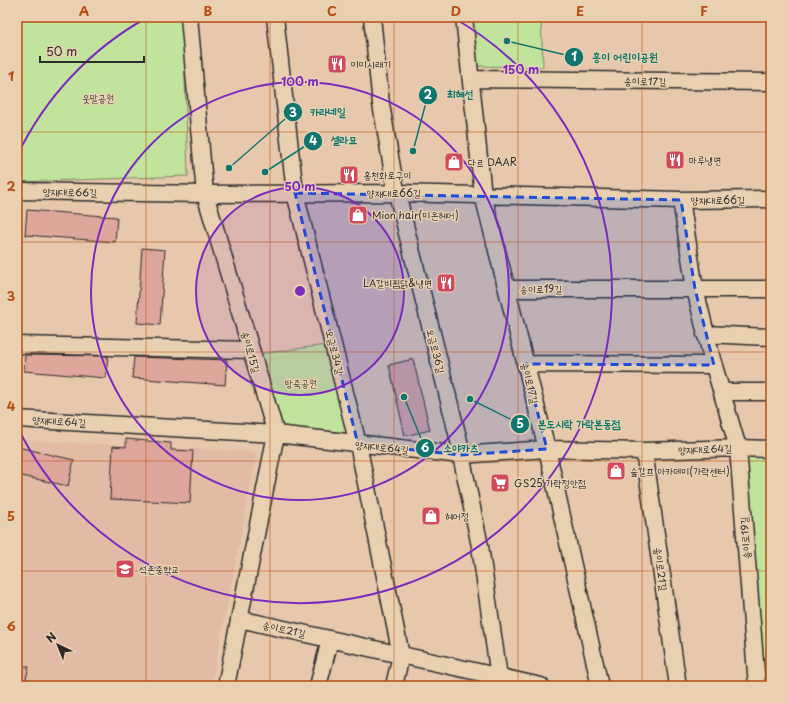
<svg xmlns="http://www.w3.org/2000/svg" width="788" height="703" viewBox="0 0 788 703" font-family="'Playpen Sans','Poor Story',sans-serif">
  <rect width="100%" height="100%" fill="#e7c8ad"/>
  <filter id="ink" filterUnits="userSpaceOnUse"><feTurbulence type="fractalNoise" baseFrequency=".025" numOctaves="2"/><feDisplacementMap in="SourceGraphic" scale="8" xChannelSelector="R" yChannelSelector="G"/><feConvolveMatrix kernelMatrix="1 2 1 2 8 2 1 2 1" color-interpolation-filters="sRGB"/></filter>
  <g filter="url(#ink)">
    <path fill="#e1bba6" d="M17,440L257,452L211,686H17Z"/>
    <path fill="#c1e39c" stroke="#768764" d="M17,17H183L188,176L17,182Z
      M470,17H541L543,67L475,66Z
      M326,345L347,437L280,428L258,354Z
      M745,454L771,455V686H763Z"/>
    <path fill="#dfa69b" stroke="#2b2b2b" d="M27,210L117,217L115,242L25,235Z
      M142,248L165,250L160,325L137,323Z
      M25,355L108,356L106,378L24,371Z
      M134,357L227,360L225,385L132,378Z
      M413,359L430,430L405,436L389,365Z
      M126,439L171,443V450L193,451L190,503L110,499L113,446L126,447Z
      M17,447L74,460L68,486L17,475Z
      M17,664L29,667L24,686H17Z"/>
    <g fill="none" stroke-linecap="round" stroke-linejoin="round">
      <defs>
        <path id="minor" d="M189,17L205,194L276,434L226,686
          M275,17L295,193L358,444L401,655L394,686
          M372,17L381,104L395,185L460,445L461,455L480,546L499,677V686
          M464,17L483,195L547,449L600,686
          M471,79L771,82
          M17,191L205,194L397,193L681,200L771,199
          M681,200L695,289L712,359L738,448L757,686
          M507,289H771
          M705,334L771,337
          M17,345L251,350
          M525,364L714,365
          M722,392H771
          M17,419L276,434L461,455L547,449L644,451L738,448L771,449
          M644,451L678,686
          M239,619L541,686
          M318,686L330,640"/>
      </defs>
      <use href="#minor" stroke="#2b2b2b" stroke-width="19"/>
      <use href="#minor" stroke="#e9d0b1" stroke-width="16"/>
    </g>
  </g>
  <path fill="#1d4ed8" fill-opacity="0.2" stroke="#1d4ed8" stroke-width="3" stroke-dasharray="8 5" stroke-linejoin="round" d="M295,193L681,200L695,289L714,365L525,364L547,449L461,455L358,444Z"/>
  <path fill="none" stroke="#b94e14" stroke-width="1" stroke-opacity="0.55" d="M146,17V686M270,17V686M394,17V686M518,17V686M642,17V686M17,132H771M17,242H771M17,352H771M17,461H771M17,571H771"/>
  <circle cx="300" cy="291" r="104" fill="#7b2cbf" fill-opacity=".12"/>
  <g fill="none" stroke="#7b2cbf" stroke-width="2">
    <circle cx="300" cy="291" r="104"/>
    <circle cx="300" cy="291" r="209"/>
    <path d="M17 156A313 313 0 0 1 148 17M452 17A313 313 0 1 1 17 426"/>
  </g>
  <defs>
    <symbol id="restaurant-square" viewBox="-11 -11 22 22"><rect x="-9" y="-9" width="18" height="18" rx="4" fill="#d1495b" stroke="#e9d0b1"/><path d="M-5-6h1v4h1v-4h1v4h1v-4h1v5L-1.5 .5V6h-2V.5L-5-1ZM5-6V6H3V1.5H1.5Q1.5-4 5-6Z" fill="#fff"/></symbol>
    <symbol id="shop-square" viewBox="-11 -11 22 22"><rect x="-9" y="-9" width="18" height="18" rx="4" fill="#d1495b" stroke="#e9d0b1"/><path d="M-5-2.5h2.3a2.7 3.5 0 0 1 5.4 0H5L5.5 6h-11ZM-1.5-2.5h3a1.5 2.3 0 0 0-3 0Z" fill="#fff"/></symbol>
    <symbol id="supermarket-square" viewBox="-11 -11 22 22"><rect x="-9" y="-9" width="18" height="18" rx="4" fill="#d1495b" stroke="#e9d0b1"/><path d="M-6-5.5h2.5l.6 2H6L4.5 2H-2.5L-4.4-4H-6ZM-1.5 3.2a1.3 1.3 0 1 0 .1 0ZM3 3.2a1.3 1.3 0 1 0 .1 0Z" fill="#fff"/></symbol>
    <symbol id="school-square" viewBox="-11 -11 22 22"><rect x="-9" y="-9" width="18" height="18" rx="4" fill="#d1495b" stroke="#e9d0b1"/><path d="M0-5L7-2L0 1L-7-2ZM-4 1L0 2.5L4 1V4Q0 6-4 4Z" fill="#fff"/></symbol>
  </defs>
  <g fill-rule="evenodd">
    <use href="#restaurant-square" x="326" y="53" width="22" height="22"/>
    <use href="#restaurant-square" x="664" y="149" width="22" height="22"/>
    <use href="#shop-square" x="443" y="151" width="22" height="22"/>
    <use href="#restaurant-square" x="338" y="164" width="22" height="22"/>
    <use href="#shop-square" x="347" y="204" width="22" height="22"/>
    <use href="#restaurant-square" x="435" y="272" width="22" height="22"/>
    <use href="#shop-square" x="605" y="460" width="22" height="22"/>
    <use href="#supermarket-square" x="489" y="472" width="22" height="22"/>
    <use href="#shop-square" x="420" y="505" width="22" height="22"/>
    <use href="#school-square" x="114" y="558" width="22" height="22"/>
  </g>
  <g text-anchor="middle" stroke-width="3" stroke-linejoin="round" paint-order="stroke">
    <g font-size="10" fill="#2b2b2b" stroke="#e9d0b1" text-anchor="start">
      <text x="351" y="68">미미시래기</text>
      <text x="689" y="164">마루냉면</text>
      <text x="468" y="166">다르 DAAR</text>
      <text x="363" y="179">홍천화로구이</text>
      <text x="372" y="219">Mion hair(미온헤어)</text>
      <text x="432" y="287" text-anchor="end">LA갈비찜닭&amp;냉면</text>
      <text x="630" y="475">숲칼프 아카데미(가락센터)</text>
      <text x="514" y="487">GS25 가락정안점</text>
      <text x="445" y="520">헤어정</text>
      <text x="139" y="573">석촌중학교</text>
    </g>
    <g font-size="10" fill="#2b2b2b" stroke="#e9d0b1">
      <text transform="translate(645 81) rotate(1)" y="4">송이로17길</text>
      <text transform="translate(70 192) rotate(1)" y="4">양재대로66길</text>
      <text x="394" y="197">양재대로66길</text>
      <text x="718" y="204">양재대로66길</text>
      <text x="541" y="293">송이로19길</text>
      <text transform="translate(436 351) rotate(76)" y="4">오금로36길</text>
      <text transform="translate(251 352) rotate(74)" y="4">송이로15길</text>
      <text transform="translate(335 352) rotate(76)" y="4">오금로34길</text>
      <text transform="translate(530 383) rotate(76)" y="4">송이로17길</text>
      <text transform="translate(59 421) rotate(3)" y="4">양재대로64길</text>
      <text transform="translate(382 447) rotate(6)" y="4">양재대로64길</text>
      <text transform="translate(705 449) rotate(-2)" y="4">양재대로64길</text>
      <text transform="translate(745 538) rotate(-94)" y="4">송이로19길</text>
      <text transform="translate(661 569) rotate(82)" y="4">송이로21길</text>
      <text transform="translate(284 629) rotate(12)" y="4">송이로21길</text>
    </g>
    <g font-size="10" fill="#3a3d36" stroke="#e9d0b1">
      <text x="98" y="102">웃말공원</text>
      <text x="301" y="387">방죽공원</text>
    </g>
  </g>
  <circle cx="300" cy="291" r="6" fill="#7b2cbf" stroke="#e9d0b1" stroke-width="2"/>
  <g font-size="12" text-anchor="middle" font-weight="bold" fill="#7b2cbf" stroke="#e9d0b1" stroke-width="3" stroke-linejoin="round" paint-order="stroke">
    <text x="521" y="74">150 m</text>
    <text x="300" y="86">100 m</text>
    <text x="300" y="191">50 m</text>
  </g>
  <path fill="none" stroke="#0f766e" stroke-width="1.5" d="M507 41L574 57M413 151L428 95M229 168L293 112M265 172L313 141M470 399L520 424M404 397L425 448"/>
  <g fill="#0f766e" stroke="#e9d0b1" stroke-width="1.5">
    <circle cx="507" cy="41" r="4"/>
    <circle cx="413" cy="151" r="4"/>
    <circle cx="229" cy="168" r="4"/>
    <circle cx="265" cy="172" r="4"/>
    <circle cx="470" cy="399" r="4"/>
    <circle cx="404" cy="397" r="4"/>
    <circle cx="574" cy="57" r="10"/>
    <circle cx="428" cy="95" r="10"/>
    <circle cx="293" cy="112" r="10"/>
    <circle cx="313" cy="141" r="10"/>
    <circle cx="520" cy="424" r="10"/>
    <circle cx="425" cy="448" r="10"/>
  </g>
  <g font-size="12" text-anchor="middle" font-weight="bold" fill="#fff">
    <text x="574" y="61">1</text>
    <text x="428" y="99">2</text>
    <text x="293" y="117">3</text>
    <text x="313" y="145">4</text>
    <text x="520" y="428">5</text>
    <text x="425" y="452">6</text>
  </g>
  <g font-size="11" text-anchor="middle" font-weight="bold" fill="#0f766e" stroke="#e9d0b1" stroke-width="3" stroke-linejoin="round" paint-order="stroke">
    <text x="625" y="61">흥이 어린이공원</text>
    <text x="460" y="98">최혜선</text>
    <text x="328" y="116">카라네일</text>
    <text x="344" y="144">셀라묘</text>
    <text x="579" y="428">본도시락 가락본동점</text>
    <text x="461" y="452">소야카츠</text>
  </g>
  <rect width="788" height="703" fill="none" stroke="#e9d0b1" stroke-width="44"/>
  <g transform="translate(58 645) rotate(317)" stroke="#e9d0b1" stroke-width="3" paint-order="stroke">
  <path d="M0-3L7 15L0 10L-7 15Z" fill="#2b2b2b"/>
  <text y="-6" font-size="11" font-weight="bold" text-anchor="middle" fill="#2b2b2b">N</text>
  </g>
  <path d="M40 56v6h104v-6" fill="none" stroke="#2b2b2b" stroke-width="2"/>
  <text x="46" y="56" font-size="12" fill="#2b2b2b" stroke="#e9d0b1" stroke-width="3" paint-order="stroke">50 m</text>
  <rect x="22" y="22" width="744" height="659" fill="none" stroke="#b94e14" stroke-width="1.5"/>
  <g font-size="13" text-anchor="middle" font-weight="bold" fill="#b94e14">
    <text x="84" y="16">A</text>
    <text x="208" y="16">B</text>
    <text x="332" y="16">C</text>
    <text x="456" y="16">D</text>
    <text x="580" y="16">E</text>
    <text x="704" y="16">F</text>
    <text x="11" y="81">1</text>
    <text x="11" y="191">2</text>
    <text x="11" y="301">3</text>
    <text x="11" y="411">4</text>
    <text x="11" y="521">5</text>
    <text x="11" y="631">6</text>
  </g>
</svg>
